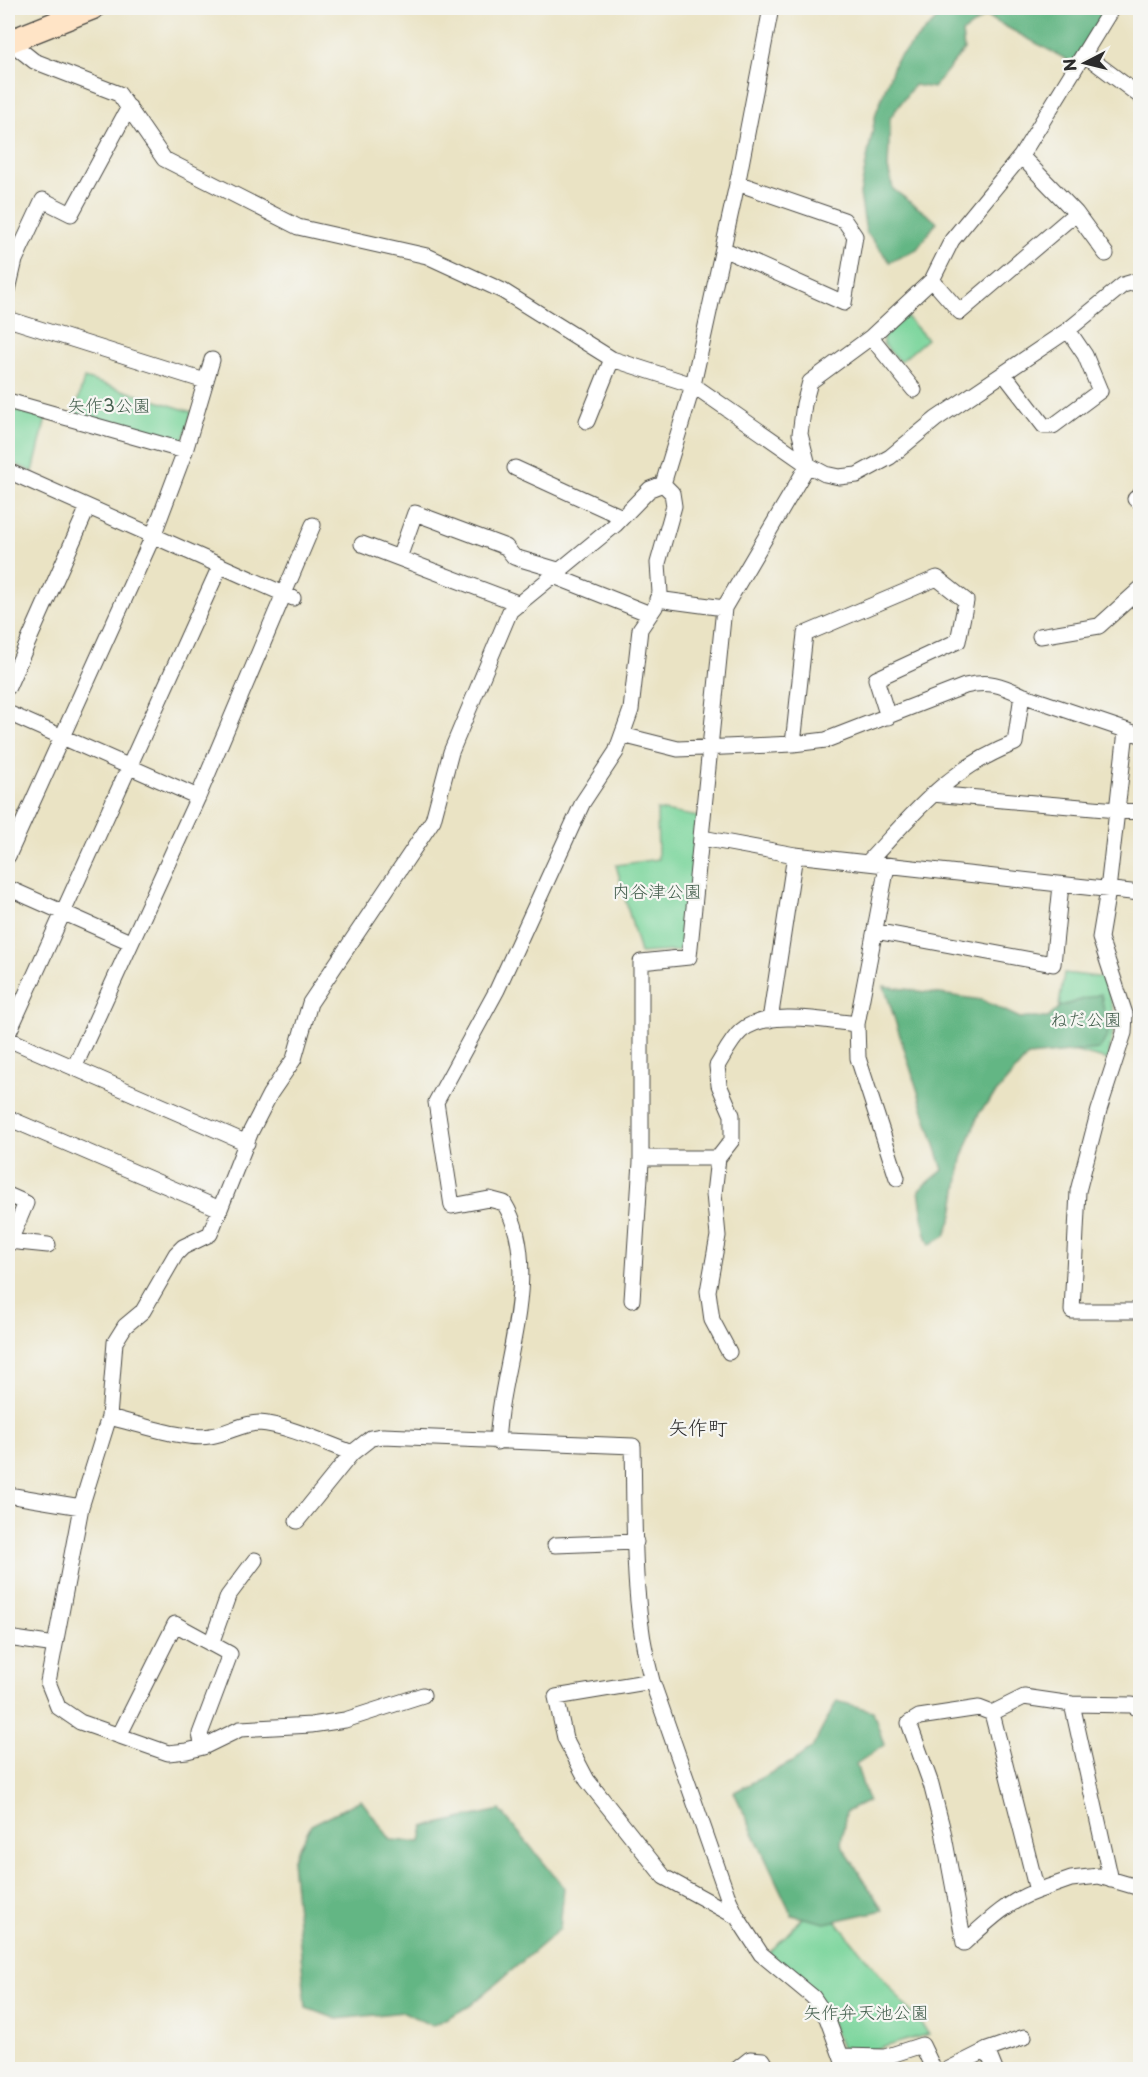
<svg xmlns="http://www.w3.org/2000/svg" width="1148" height="2077" viewBox="0 0 1148 2077" font-family="'Playpen Sans','Klee One',sans-serif">
  <rect width="100%" height="100%" fill="#f6f6f2"/>
  <filter id="ink" filterUnits="userSpaceOnUse"><feTurbulence type="fractalNoise" baseFrequency=".0167" numOctaves="2"/><feDisplacementMap in="SourceGraphic" scale="12" xChannelSelector="R" yChannelSelector="G"/><feConvolveMatrix kernelMatrix="1 2 1 2 8 2 1 2 1" color-interpolation-filters="sRGB"/></filter>
  <filter id="wash" filterUnits="userSpaceOnUse"><feTurbulence type="fractalNoise" baseFrequency=".008" numOctaves="4" result="noise"/><feDisplacementMap in="SourceGraphic" scale="24" xChannelSelector="R" yChannelSelector="G"/><feGaussianBlur stdDeviation="1.35" result="paint"/><feColorMatrix in="noise" values="0 0 0 0 0 0 0 0 0 0 0 0 0 0 0 0 0 1.4 0 .05"/><feComposite in="paint" operator="in"/></filter>
  <g filter="url(#wash)">
    <rect width="100%" height="100%" fill="#eae3c4"/>
    <path fill="#7bd59c" stroke="#538064" stroke-width="1.5" d="M906,316L927,339L900,362L883,344V336Z
      M84,378L192,412L183,440L173,445L74,416Z
      M11,409L46,418L33,472L8,461V423Z
      M657,810L700,817L685,944L677,951L640,953L616,865L658,859Z
      M1064,973L1106,978L1115,1019L1108,1060L1053,1046Z
      M819,1901L929,2034L872,2050L841,2048L828,2013L769,1953Z"/>
    <path fill="#64b684" stroke="#487058" stroke-width="1.5" d="M948,8H1107L1073,63L986,16L962,33L964,50L933,88L914,85L890,118L888,168L893,189L937,222L917,249L890,262L866,232L860,194L876,113L896,60Z
      M884,986L982,1000L1020,1018H1048L1061,1006L1101,994L1108,1034L1100,1049L1028,1056L979,1113L962,1159L953,1215L945,1236L930,1245L925,1232L919,1190L943,1170Z
      M837,1701L873,1711L884,1745L856,1764L868,1801L846,1812L841,1844L883,1910L825,1923L792,1915L734,1792L790,1763L812,1748Z
      M361,1800L391,1840L421,1842L424,1827L500,1810L564,1887L560,1929L470,2006L432,2026L404,2012L337,2019L306,2008L292,1860L311,1825Z"/>
  </g>
  <g filter="url(#ink)">
    <g fill="none" stroke-linecap="round" stroke-linejoin="round">
      <defs>
        <path id="street" d="M1112,8L1021,156L952,240L932,280L871,337L810,382L804,404L800,434L808,465L825,474L839,477L857,475L890,457L936,419L1068,330L1123,285L1140,280
          M9,41L34,61L119,94L164,159L298,227L427,256L503,291L612,359L693,385L808,465L724,608L689,957L641,962V1162L632,1300
          M1084,54L1140,96
          M1021,156L1076,213L1106,254
          M723,249L844,303L855,236L844,220L737,183
          M932,280L960,312L1076,213
          M8,290L15,260L43,200L71,214L129,107
          M8,319L205,381
          M871,337L914,390
          M1004,374L1044,426H1053L1100,391L1085,355L1068,330
          M8,401L185,451
          M587,421L612,359
          M515,468L622,517
          M8,471L293,598
          M1135,499L1140,495
          M362,544L520,604
          M399,558L415,513L506,547L514,557L561,571
          M554,576L650,614
          M657,599L724,608
          M1040,636L1099,626L1140,589
          M8,687L88,507
          M8,713L198,797
          M1126,731L1108,890L1100,938L1125,1014L1124,1033L1099,1110L1078,1191L1072,1311H1140
          M622,735L678,749L793,744L826,740L965,686C988,680 1001,685 1022,695L1140,735
          M793,744L805,634L937,578L966,601L958,641L876,679L888,717
          M932,794L1140,812
          M702,838L795,855L1140,893
          M8,856L153,536L185,451L212,360
          M868,862C916,811 947,770 1015,743L1022,695
          M8,888L130,942
          M875,931L1053,964L1061,885
          M770,1020L795,855
          M857,1024L887,866
          M8,1034L220,566
          M8,1039L247,1143
          M74,1068L198,797L313,525
          M8,1118L220,1209
          M641,1158H718
          M8,1195L26,1203L10,1241
          M8,1241L48,1245
          M729,1352L712,1320L708,1291L718,1236L714,1194L718,1158L732,1140V1115L719,1085L717,1066C724,1055 731,1040 741,1031C766,1009 827,1021 857,1024L858,1058L897,1178
          M109,1417C136,1423 185,1441 210,1436C227,1434 242,1423 259,1423C284,1424 328,1444 352,1453
          M497,1442C498,1430 499,1417 501,1405C510,1345 539,1259 504,1203L489,1199L452,1206L436,1102L497,990L583,802L616,752L631,710L640,629L655,607L660,593L658,563L674,506L672,493L663,484
          M8,1495L81,1507
          M297,1521L352,1453L371,1438L383,1436L633,1446C635,1524 631,1605 652,1681L727,1895L737,1917L761,1954L813,1997L827,2018L846,2070
          M555,1545L636,1542
          M8,1638L55,1645
          M211,1644L228,1596L255,1560
          M652,1681L556,1697L565,1738L587,1780L664,1877L737,1917
          M423,1695L345,1720L311,1725L240,1729L203,1747L187,1751L168,1753L80,1722L58,1707L48,1682L81,1507L109,1417L115,1342L125,1326L143,1311L176,1254L183,1247L210,1234L251,1131L270,1094L294,1059L310,1003L433,820L451,752L510,611L615,525L650,489L663,484L693,385L739,175L771,8
          M1072,1704L1111,1880
          M992,1713L1024,1697L1072,1704L1132,1705L1140,1710
          M119,1736L175,1624L230,1654L200,1734L203,1747
          M1037,1891L992,1713L979,1708L919,1717L909,1723L931,1784L943,1831L964,1943C986,1923 1008,1901 1037,1891L1071,1879L1099,1876L1140,1888
          M987,2050L995,2070
          M841,2056L885,2057L922,2045L934,2070
          M736,2070L750,2059L763,2060L769,2070
          M947,2070L987,2050L1024,2037"/>
        <path id="secondary" d="M8,42L93,8"/>
      </defs>
      <use href="#street" stroke="#484742" stroke-width="17"/>
      <use href="#secondary" stroke="#484742" stroke-width="25"/>
      <use href="#street" stroke="#fff" stroke-width="15"/>
      <use href="#secondary" stroke="#ffe4c6" stroke-width="22"/>
    </g>
  </g>
  <g text-anchor="middle" stroke-width="4.5" stroke-linejoin="round" paint-order="stroke">
    <g font-size="18" fill="#435e4d" stroke="#f6f6f2">
      <text x="109" y="412">矢作3公園</text>
      <text x="657" y="898">内谷津公園</text>
      <text x="1086" y="1026">ねだ公園</text>
      <text x="866" y="2019">矢作弁天池公園</text>
    </g>
    <g font-size="20" fill="#2b2b2b" stroke="#f6f6f2">
      <text x="698" y="1435">矢作町</text>
    </g>
  </g>
  <rect width="1148" height="2077" fill="none" stroke="#f6f6f2" stroke-width="30"/>
  <g transform="translate(1085 63) rotate(263)" stroke="#f6f6f2" stroke-width="4.5" paint-order="stroke">
  <path d="M0-4.5L10 22L0 15L-10 22Z" fill="#2b2b2b"/>
  <text y="-9" font-size="16" font-weight="bold" text-anchor="middle" fill="#2b2b2b">N</text>
  </g>
</svg>
